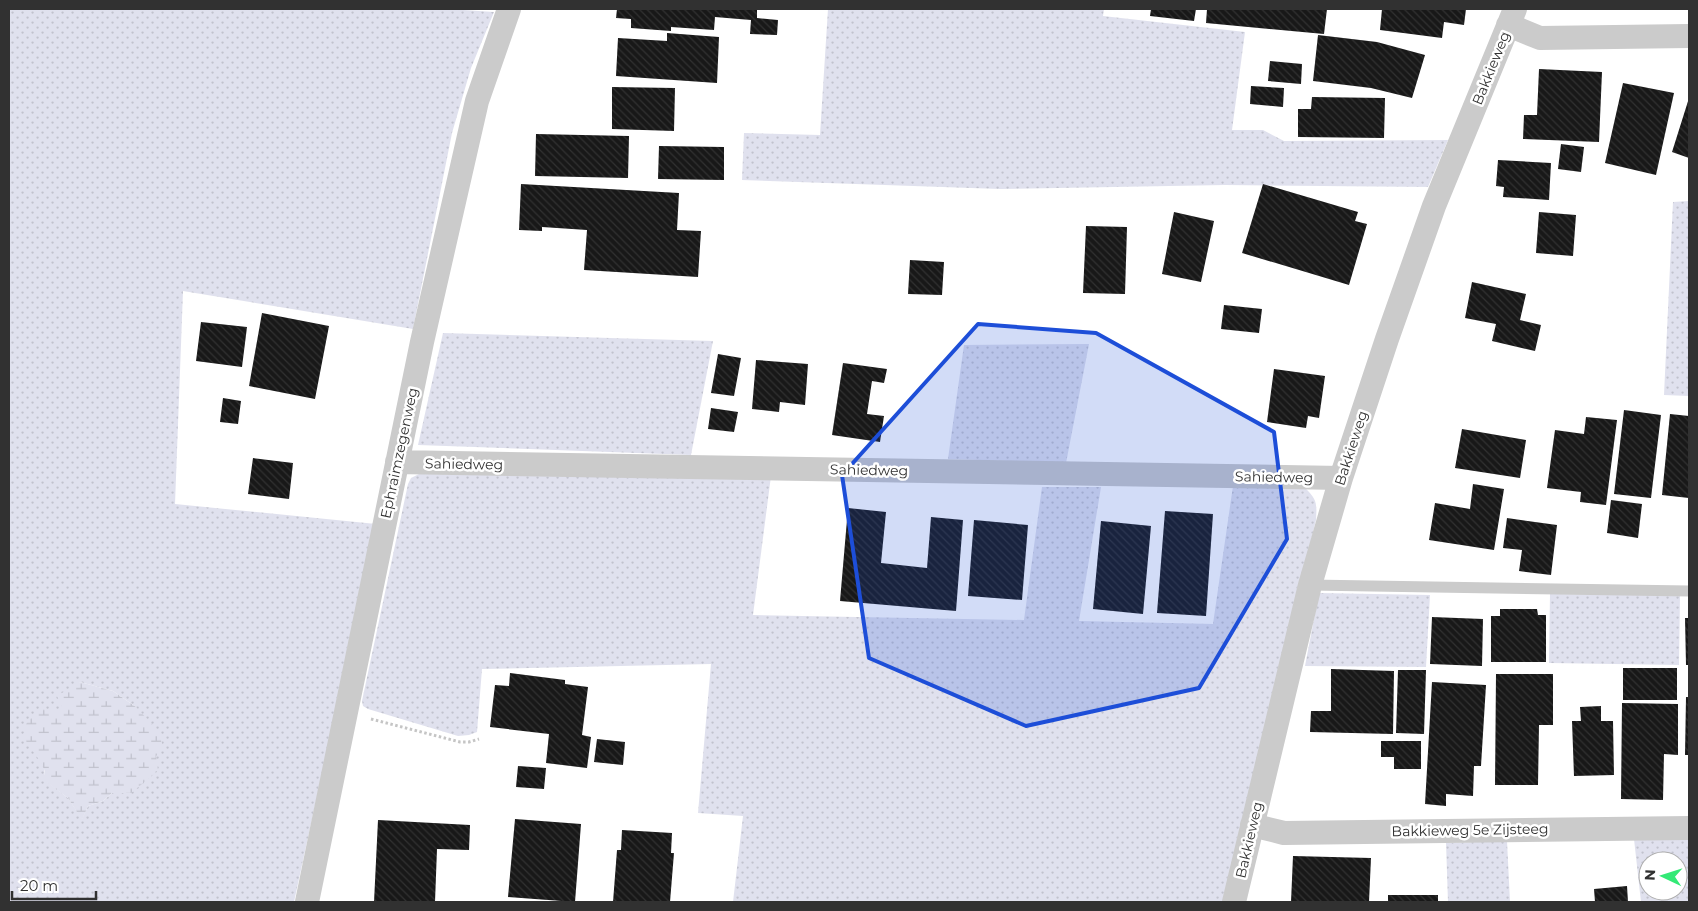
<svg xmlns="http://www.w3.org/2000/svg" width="1698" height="911" viewBox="0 0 1698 911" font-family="Montserrat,sans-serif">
  <defs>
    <pattern id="grass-dots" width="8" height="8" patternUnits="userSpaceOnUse" patternTransform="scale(1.25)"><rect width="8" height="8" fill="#e0e1ee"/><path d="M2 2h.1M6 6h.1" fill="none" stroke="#c1c2cd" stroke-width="1.8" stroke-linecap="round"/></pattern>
    <pattern id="wetland-marsh" width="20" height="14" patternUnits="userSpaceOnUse" patternTransform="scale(1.25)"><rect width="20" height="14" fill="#e0e1ee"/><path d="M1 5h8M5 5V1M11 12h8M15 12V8" fill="none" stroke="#c1c2cd"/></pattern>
    <pattern id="building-back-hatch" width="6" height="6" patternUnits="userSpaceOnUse" patternTransform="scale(1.25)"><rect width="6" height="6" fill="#181818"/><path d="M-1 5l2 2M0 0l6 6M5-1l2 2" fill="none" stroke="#313131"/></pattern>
  </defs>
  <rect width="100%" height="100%" fill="#fff"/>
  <path fill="url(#grass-dots)" fill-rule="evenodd" d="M9,9H448L494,12L471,68L452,133L413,329L183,291L175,504L376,524L294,902H9ZM80,682L113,691L136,707L131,793H112L103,801L88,806L82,819L68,798L46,781L44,770L64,709Z
    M828,9H1104L1103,16L1245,32L1232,130H1263L1284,141L1448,140L1428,187L1225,185L1000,189L742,180L744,133L820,135Z
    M1689,201V396L1664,395L1673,202Z
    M443,333L713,341L691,455L418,445Z
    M1089,344L1066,463L948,459L964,345Z
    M419,474L771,476L753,615L1024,620L1042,487H1101L1079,621L1213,624L1233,486L1304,487C1317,499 1317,503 1316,520L1224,902H733L743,816L698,813L711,664L482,669L477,732L469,735L458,736L368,709L363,706L362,701L408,484L411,478Z
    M1319,593L1430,595L1426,667L1305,666Z
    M1550,594L1680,595L1679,665L1549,663Z
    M1634,839L1689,840V902H1641ZM1648,861H1678V891H1648Z
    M1507,841L1510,902H1448L1446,843Z"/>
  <path fill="url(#wetland-marsh)" d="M80,682L113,691L136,707L160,733L163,749L156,756L158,771L131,793H112L103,801L88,806L82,820L68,798L45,781C45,777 45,772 44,769C32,742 6,736 41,709H63L57,696Z"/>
  <path fill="url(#building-back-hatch)" d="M617,9H750L757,10V18L778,20L777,35L750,34L751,20L715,17L714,30L671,27V31L631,28V19L616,18Z
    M1151,9H1196L1194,21L1150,16Z
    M1207,9H1327L1324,34L1206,23Z
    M1382,9H1466L1464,25L1444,22L1442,38L1380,30Z
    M667,33L719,37L717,83L616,76L618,38L667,41Z
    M1318,35L1377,42L1425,55L1412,98L1371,88L1313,81Z
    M1270,61L1302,64L1301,84L1268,81Z
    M1539,69L1602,72L1599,142L1523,139L1524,115H1537Z
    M1623,83L1674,93L1656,175L1605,163Z
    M1251,86L1284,88L1283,107L1250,104Z
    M612,87L675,88L674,131L612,129Z
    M1312,97L1385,98L1384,138L1298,137V109H1311Z
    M1689,98V158L1672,152Z
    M536,134L629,136L628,178L535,176Z
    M1561,144L1584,147L1581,172L1558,169Z
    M659,146L724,147V180L658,179Z
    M1498,160L1551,163L1549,200L1503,197L1504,187L1496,186Z
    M521,184L679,193L677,230L701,231L698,277L584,270L587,230L542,227V231L519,230Z
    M1263,184L1358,212L1355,221L1367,224L1349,285L1242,253Z
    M1174,212L1214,221L1201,282L1162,274Z
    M1539,212L1576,215L1573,256L1536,253Z
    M1086,226L1127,227L1125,294L1083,293Z
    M910,260L944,262L942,295L908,294Z
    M1472,282L1526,294L1520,320L1541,325L1535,351L1492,341L1496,324L1465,318Z
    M1224,305L1262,309L1259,333L1221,329Z
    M262,313L329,326L315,399L249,386Z
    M201,322L247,327L242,367L196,361Z
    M718,354L741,358L734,396L711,393Z
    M756,360L808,364L805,405L780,402L779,412L752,409Z
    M843,363L887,369L884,383L872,381L867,414L884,416L880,442L832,435Z
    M1274,369L1325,376L1319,418L1308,416L1306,428L1267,422Z
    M223,398L241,401L238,424L220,422Z
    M711,408L738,412L734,432L708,429Z
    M1624,410L1661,415L1651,498L1614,494Z
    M1670,414L1689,416V498L1662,495Z
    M1586,417L1617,420L1606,505L1580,502L1581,492L1547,488L1555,430L1584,434Z
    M1462,429L1526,440L1520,478L1455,468Z
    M253,458L293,463L289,499L248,494Z
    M1473,484L1504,489L1494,550L1429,540L1435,503L1470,509Z
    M1611,500L1642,504L1638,538L1607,533Z
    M848,508L886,512L881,563L927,568L931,517L963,520L956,611L840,601Z
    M1165,511L1213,514L1206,616L1157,613Z
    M1507,518L1557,525L1551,575L1519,571L1522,550L1503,548Z
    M974,520L1028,525L1022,600L968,596Z
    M1101,521L1151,526L1143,614L1093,609Z
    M1500,609H1537L1538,615H1546V662H1491V616H1500Z
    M1432,617L1483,619L1482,666L1430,664Z
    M1685,618H1689V665H1686Z
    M1623,668H1677V700H1623Z
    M1331,669L1394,671L1393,734L1310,732L1311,711H1331Z
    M1398,670H1426L1424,734L1396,733Z
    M510,673L565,680V684L588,687L582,735L591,737L587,768L546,763L549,734L490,727L495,685L509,686Z
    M1496,674H1553V725H1539L1538,785H1495Z
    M1432,682L1486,685L1481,766H1474L1473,796L1446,794V806L1425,804Z
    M1686,697H1689V755H1685Z
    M1622,703L1678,704V755L1664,754L1663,800L1621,799Z
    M1601,706V721H1613L1614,775L1574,776L1572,721H1581L1580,707Z
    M597,739L625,742L623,765L594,762Z
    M1381,741H1421V769H1394V757H1381Z
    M518,766L546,768L544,789L516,787Z
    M515,819L581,824L575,902L508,897Z
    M378,820L470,825L469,850L437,849L435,902H374Z
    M622,830L672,833L671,853H674L670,902H613L617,850H621Z
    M1293,856L1371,858L1369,902H1291Z
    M1627,886L1628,902H1595L1594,889Z
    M1388,895H1438V902H1388Z"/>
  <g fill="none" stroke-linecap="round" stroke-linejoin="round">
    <path stroke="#c5c5c5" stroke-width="3" stroke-dasharray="2.5 2.5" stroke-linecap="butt" d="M371,719L460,742H469L479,739"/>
    <path stroke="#cbcbcb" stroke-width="11" d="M1310,585L1689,591"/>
    <path stroke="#cbcbcb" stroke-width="24" d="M1508,25L1540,38L1689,36
      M397,462L1341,478
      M1252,825L1284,833L1689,828
      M307,902L422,342L477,101L509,9
      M1234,902L1310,585L1341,478L1387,339L1434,206L1515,9"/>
  </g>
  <path fill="#1d4ed8" fill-opacity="0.2" stroke="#1d4ed8" stroke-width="4" stroke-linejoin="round" d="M978,324L1096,333L1274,432L1287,539L1199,688L1026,726L869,658L842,475Z"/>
  <g text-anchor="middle" stroke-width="5" stroke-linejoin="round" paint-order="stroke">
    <g font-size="14" fill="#313131" stroke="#fff">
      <text transform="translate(1491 68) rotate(-68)" y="5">Bakkieweg</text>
      <text transform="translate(1351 448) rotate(-72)" y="5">Bakkieweg</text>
      <text transform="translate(399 453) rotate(-78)" y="5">Ephraimzegenweg</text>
      <text transform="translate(464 464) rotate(1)" y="5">Sahiedweg</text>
      <text transform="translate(869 470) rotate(1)" y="5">Sahiedweg</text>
      <text transform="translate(1274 477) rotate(1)" y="5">Sahiedweg</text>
      <text transform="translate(1470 830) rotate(-1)" y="5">Bakkieweg 5e Zijsteeg</text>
      <text transform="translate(1249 840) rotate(-77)" y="5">Bakkieweg</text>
    </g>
  </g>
  <rect width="1698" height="911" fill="none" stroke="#313131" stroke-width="20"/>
  <g transform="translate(1663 876) rotate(274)"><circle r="24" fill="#ffffff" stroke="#adadad"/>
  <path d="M0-4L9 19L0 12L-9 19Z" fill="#33e976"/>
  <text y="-8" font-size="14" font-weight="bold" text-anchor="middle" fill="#313131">N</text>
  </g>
  <path d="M12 891v8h84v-8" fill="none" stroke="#313131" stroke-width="2.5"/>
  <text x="20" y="891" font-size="15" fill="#313131" stroke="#ffffff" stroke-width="4" paint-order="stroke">20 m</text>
</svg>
